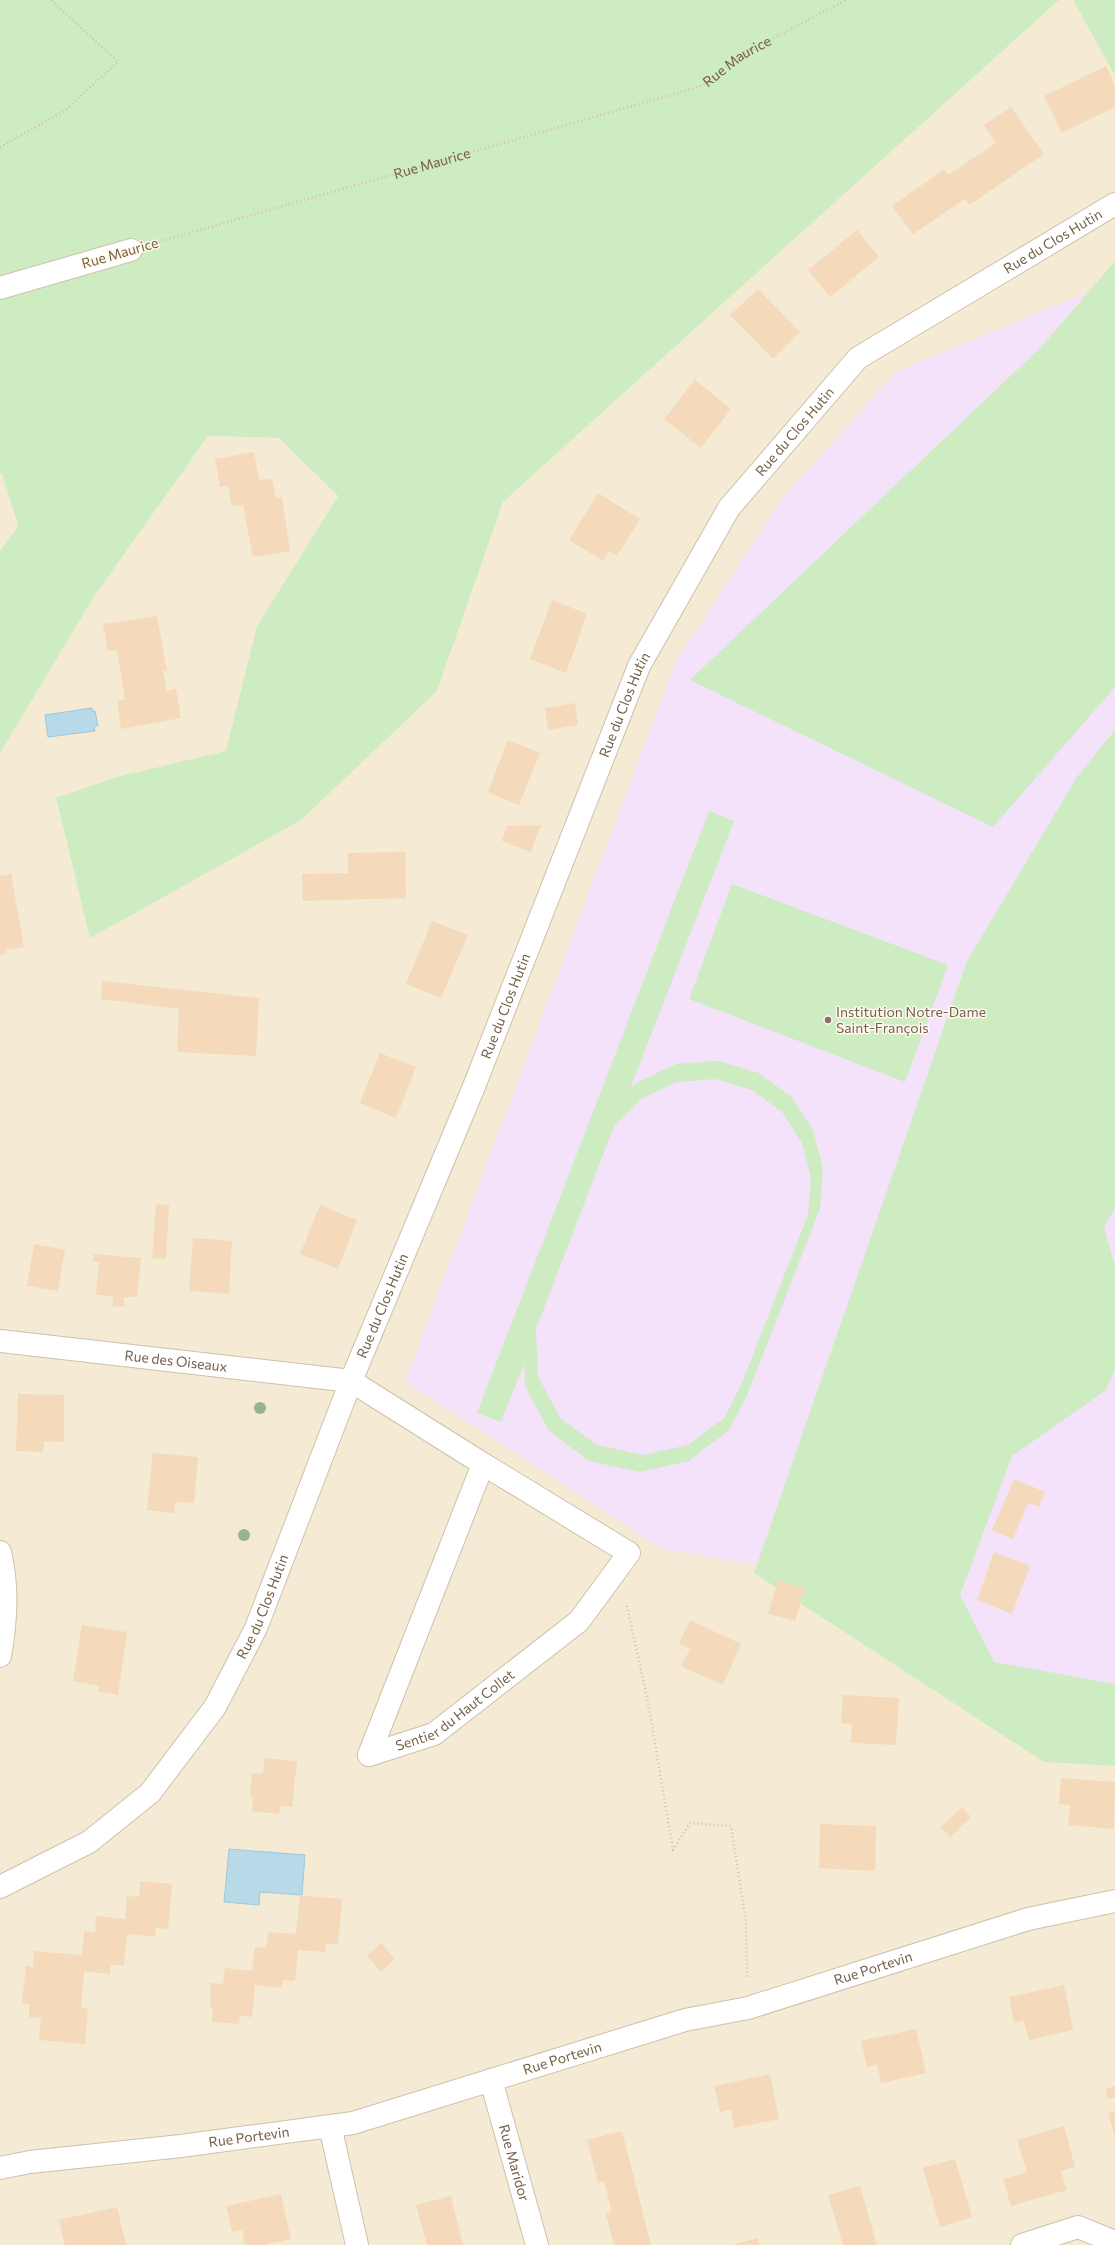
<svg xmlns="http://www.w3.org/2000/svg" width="1115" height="2245" viewBox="0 0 1115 2245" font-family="Commissioner,sans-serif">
  <rect width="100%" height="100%" fill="#fdf7e5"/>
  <path fill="#f5ead3" d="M1059,0H1073L1115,76V261L1043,346L1044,1762L1115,1766V2245H0V753L93,598L208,436L279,438L338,496L257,626L226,752L117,777L56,799L90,937L437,691L503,502Z
    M0,474H2L18,526L0,551Z"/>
  <path fill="#f4e1fa" d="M1115,281V1753L886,1587L662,1549L405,1381L677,659L782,499L897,371Z"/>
  <path fill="#cdecc2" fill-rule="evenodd" d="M0,0H1059L503,502L437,691L301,820L90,938L56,798L117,777L226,751L257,626L338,496L279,438L208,436L93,598L0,753V551L18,526L2,474H0Z
    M1073,0H1115V76Z
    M1115,261V687L993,827L690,680L1042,346Z
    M1115,730V1208L1104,1227L1115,1267V1369L1106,1390L1012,1456L960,1595L994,1662L1115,1684V1766L1044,1762L754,1573L967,961L1077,777Z
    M709,811L734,821L630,1089L638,1082L676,1064L718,1061L759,1073L791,1097L813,1130L823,1169L820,1209L747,1395L729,1430L689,1461L639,1472L589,1461L549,1431L525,1386L524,1364L501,1422L477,1413ZM715,1079L752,1090L782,1112L802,1143L811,1178L808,1215L741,1385L725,1417L688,1445L643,1455L597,1445L560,1418L538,1376L536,1329L614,1126L641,1099L676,1082Z
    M732,884L948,965L905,1082L689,999Z"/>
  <path fill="#b8dae8" stroke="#9ec8da" d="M92,708V711H95L98,726H94L95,731L48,737L45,715Z
    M229,1849L305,1855L302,1895L260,1892L259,1905L224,1902Z"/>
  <path fill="#f4dabb" d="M1106,66L1115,85V107L1062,133L1044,96Z
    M1011,107L1044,154L969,205L965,199L913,234L892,206L944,169L948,175L996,143L984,125Z
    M857,230L879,257L830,297L808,270Z
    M758,289L800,332L773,359L730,315Z
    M695,380L731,409L701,448L664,419Z
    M254,452L259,480L272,479L276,498L282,497L290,551L253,557L243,505L232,506L228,486L220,487L215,459Z
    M598,493L640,519L617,556L609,551L603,561L569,540Z
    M552,600L587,614L566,673L530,659Z
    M157,616L167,671H163L167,691L176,689L181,718L121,729L117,701L125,699L117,650L108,651L103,624Z
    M575,703L578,725L548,730L545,708Z
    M508,740L540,753L519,805L488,792Z
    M541,825L531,852L502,841L507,826Z
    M405,852L406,898L303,901L302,874L348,873V853Z
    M11,874L24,947L6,950L7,953L0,955V876Z
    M432,921L468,935L441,998L406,984Z
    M102,981L259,998L256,1056L177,1052L179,1009L101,999Z
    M380,1053L416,1067L396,1118L360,1103Z
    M156,1204L169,1205L166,1259L152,1258Z
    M320,1205L357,1220L338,1269L300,1254Z
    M193,1238L232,1241L229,1294L189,1291Z
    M34,1244L65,1250L58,1291L27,1286Z
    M94,1254L141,1258L137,1297H124V1307L112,1306L113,1296L96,1295L99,1262L93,1261Z
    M18,1394L64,1395V1442L44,1441L43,1452L16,1451Z
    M153,1453L198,1457L194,1503L175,1502L174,1513L147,1510Z
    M1014,1479L1045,1492L1039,1507L1028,1503L1013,1539L992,1530Z
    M994,1552L1030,1566L1012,1614L977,1600Z
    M778,1580L805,1588L795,1621L768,1614Z
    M690,1620L741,1644L723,1685L681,1666L690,1649L679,1644Z
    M82,1625L127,1632L118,1695L98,1691L99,1686L73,1681Z
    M843,1695L899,1698L896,1745L851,1743L852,1724L841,1723Z
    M265,1758L297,1761L292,1807L280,1806L279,1814L252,1811L253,1797L250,1796L252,1773L263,1774Z
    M1061,1778L1115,1782L1114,1829L1068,1825L1070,1805L1059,1804Z
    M962,1807L971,1817L950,1837L941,1827Z
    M820,1824L876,1826L875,1871L819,1868Z
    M140,1881L172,1884L168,1929L156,1928L155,1937L127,1934L124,1965H111L110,1974L84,1971L81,2008H88L85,2044L39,2040L41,2018L29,2017V2004L22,2003L26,1966L33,1967L34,1951L82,1955L84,1931L95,1932L96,1916L125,1919L127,1896L139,1897Z
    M300,1895L342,1899L338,1944H326L325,1952L298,1950L295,1981L283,1980L282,1988L255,1985L252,2017L240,2016L239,2024L212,2022L213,2007H210L211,1983L223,1984L225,1968L252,1971L255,1947L266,1948L268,1932L296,1934Z
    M381,1943L395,1959L381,1972L367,1956Z
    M1064,1985L1073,2030L1029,2040L1024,2021L1014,2023L1009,1997Z
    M916,2029L926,2073L881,2083L877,2064L867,2067L861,2041Z
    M770,2074L779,2119L734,2128L731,2109L720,2112L714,2086Z
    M1115,2086V2097L1108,2099L1105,2089Z
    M1115,2111V2138L1108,2113Z
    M1064,2126L1075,2167L1061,2171L1067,2190L1011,2206L1003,2179L1027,2172L1017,2140Z
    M622,2131L641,2205L651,2245H614L606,2214L612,2212L604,2181L598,2183L587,2140Z
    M955,2159L972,2217L940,2227L923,2168Z
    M860,2186L877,2245H843L828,2195Z
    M281,2194L291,2239L265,2245H245L242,2230L232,2232L226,2206Z
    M451,2196L463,2245H427L416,2205Z
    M117,2207L126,2245H65L59,2220Z
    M757,2238L760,2245H732Z"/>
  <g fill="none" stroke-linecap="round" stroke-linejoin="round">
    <defs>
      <g id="minor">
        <path d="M0,288L131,250"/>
        <path id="s2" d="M0,1341L351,1381L483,1464L369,1755"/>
        <path d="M0,1552C8,1585 6,1623 0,1656"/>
        <path id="s3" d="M369,1755L434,1734L579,1621L629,1553L483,1464"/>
        <path id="s4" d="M0,1887L89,1842L150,1793L215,1707L256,1628L351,1381L473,1089L639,666L729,508L858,358L1115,204"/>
        <path id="s5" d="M491,2080L537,2245"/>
        <path d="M330,2126L357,2245"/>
        <path id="s6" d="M0,2168L30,2162L181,2146L353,2123L685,2020L748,2008L1028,1919L1115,1901"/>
        <path d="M1022,2245L1078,2227L1115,2242"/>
      </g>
    </defs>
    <use href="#minor" stroke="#cfc0ab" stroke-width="24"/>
    <g stroke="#d9be9e" stroke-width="2.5" stroke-dasharray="1 3" stroke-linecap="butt">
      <path d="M0,147L63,112L118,62L51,0"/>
      <path id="s1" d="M158,242L702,86L741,55L846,0"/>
      <path d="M627,1606L648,1702L673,1850L690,1823L731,1826L746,1922L747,1977"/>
    </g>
    <use href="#minor" stroke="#fff" stroke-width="22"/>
  </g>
  <g fill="#9ab48a">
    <circle cx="260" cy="1408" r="6"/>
    <circle cx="244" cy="1535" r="6"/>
  </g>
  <circle fill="#8d6e63" stroke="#fffaec" stroke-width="1.5" cx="828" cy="1020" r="4"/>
  <g text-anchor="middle" stroke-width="3" stroke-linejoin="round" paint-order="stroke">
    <g font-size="14" fill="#776049" stroke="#fffaec">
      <text dy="5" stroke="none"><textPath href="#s1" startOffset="609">Rue Maurice</textPath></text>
      <text dy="5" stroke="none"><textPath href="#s1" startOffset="285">Rue Maurice</textPath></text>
      <text dy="5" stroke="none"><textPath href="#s4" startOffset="2017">Rue du Clos Hutin</textPath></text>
      <text transform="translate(120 253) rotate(-16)" y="5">Rue Maurice</text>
      <text dy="5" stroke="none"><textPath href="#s4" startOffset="1693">Rue du Clos Hutin</textPath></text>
      <text dy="5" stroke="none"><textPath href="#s4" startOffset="1369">Rue du Clos Hutin</textPath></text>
      <text dy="5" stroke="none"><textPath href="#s4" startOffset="1045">Rue du Clos Hutin</textPath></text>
      <text dy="5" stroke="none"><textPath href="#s4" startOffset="721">Rue du Clos Hutin</textPath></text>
      <text dy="5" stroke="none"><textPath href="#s2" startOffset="177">Rue des Oiseaux</textPath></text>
      <text dy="5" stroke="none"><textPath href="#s4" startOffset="397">Rue du Clos Hutin</textPath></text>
      <text dy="5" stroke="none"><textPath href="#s3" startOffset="98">Sentier du Haut Collet</textPath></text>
      <text dy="5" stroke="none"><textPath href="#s6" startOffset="899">Rue Portevin</textPath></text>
      <text dy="5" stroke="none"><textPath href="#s6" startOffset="575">Rue Portevin</textPath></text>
      <text dy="5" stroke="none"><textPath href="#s6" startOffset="251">Rue Portevin</textPath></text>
      <text dy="5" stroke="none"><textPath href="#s5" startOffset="86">Rue Maridor</textPath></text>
    </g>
    <g font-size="14" fill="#785e54" stroke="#fffaec" text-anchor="start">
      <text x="836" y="1017">Institution Notre‐Dame<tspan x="836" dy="16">Saint‐François</tspan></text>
    </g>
  </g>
</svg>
